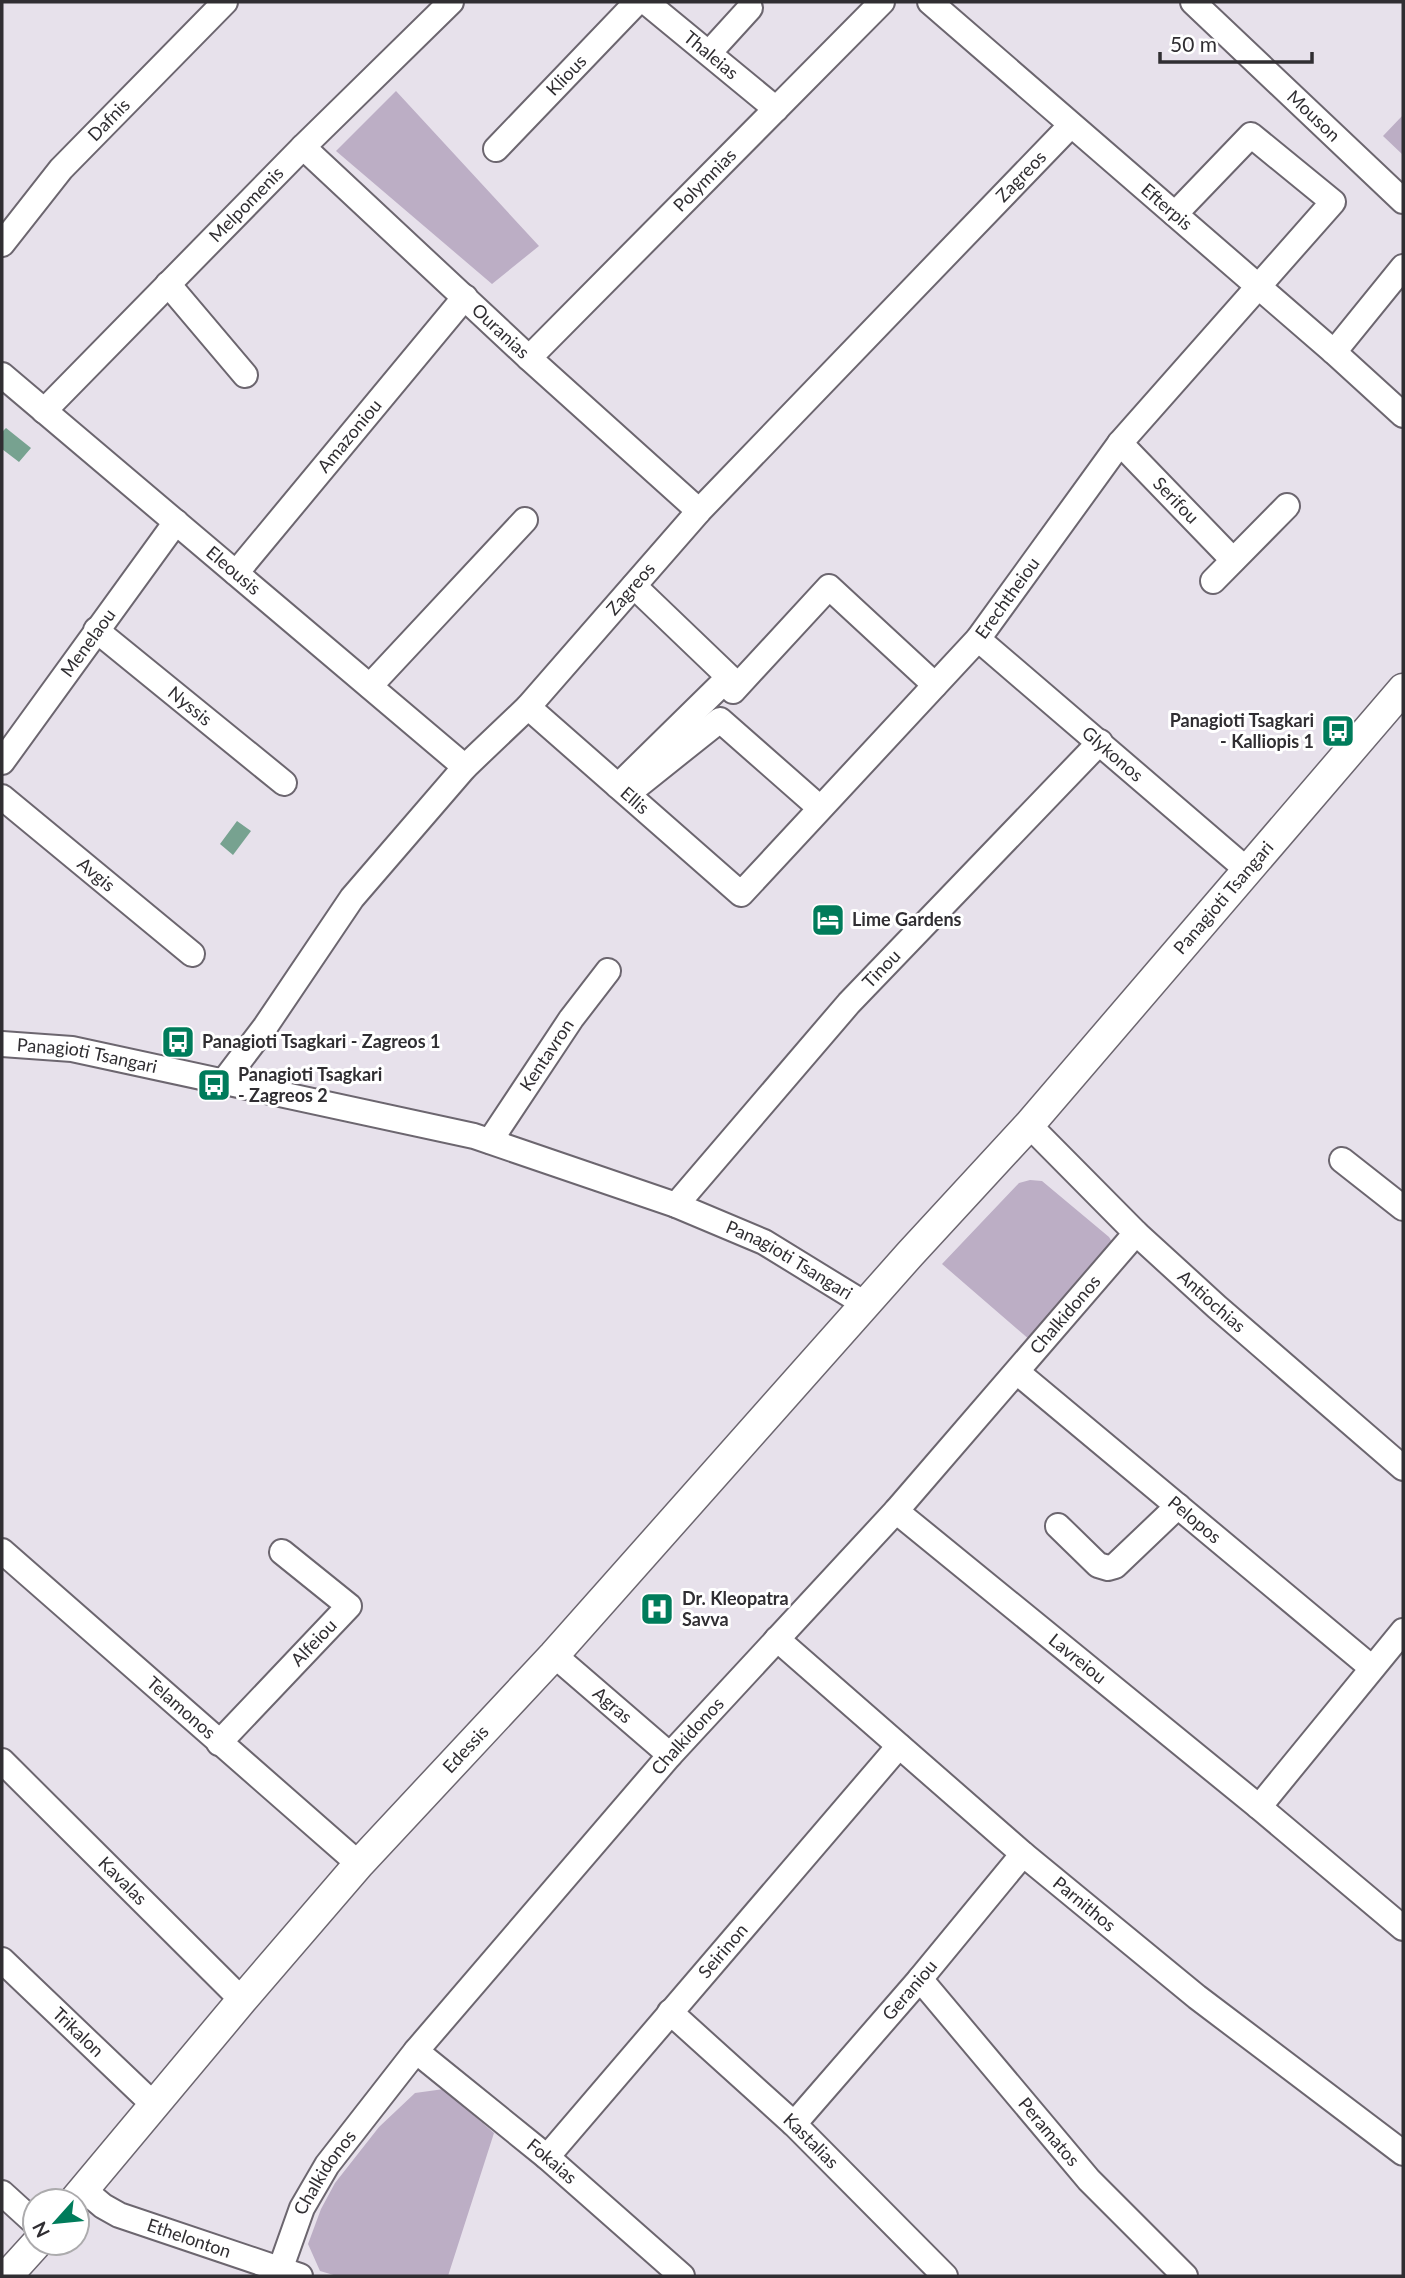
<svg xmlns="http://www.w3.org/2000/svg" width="1405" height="2278" viewBox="0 0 1405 2278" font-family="Lato,sans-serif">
  <rect width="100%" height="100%" fill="#e7e1eb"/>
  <path fill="#bcaec5" d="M396,91L539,246L492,284L336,151Z
    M1403,115V155L1383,136Z
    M1030,1180L1042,1181L1109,1237L1112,1242L1030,1340L942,1264L1019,1183Z
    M444,2089L494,2133L448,2276H337L320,2271L308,2244L321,2209L335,2183L379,2127L415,2093Z"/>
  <path fill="#77a290" d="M6,428L31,448L19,462L2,449V432Z
    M237,821L251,831L233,855L220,844Z"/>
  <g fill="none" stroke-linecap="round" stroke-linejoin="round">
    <defs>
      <g id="minor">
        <path id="s1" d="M646,2L776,109"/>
        <path id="s2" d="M930,2L1334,352L1403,415"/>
        <path id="s3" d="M1193,2L1403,201"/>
        <path d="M709,53L750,8"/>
        <path id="s4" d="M303,147L529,358L699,511"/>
        <path id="s5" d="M496,149L637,2"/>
        <path id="s6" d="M2,244L61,169L225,2"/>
        <path d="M168,284L245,375"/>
        <path d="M1334,352L1403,267"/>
        <path id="s7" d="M529,358L882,2"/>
        <path id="s8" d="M2,375L465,767"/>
        <path id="s9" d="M44,411L303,147L451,2"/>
        <path id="s10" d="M1120,443L1233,560"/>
        <path id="s11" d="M236,573L465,297"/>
        <path d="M1213,581L1287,506"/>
        <path id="s12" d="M96,630L284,783"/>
        <path id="s13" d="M978,639L1246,869"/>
        <path d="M370,686L525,520"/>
        <path d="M733,691L829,587L935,685"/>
        <path id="s14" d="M528,707L741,894L978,639L1120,443L1333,202L1251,135L1175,214"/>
        <path id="s15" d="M2,762L176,522"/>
        <path d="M618,786L729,677L634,586"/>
        <path d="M636,787L720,720L820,808"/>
        <path id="s16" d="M2,797L192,954"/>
        <path id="s17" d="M2,1044L72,1049L474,1136L676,1205L764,1242L865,1304"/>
        <path id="s18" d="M224,1081L265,1027L352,898L465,767L528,707L699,511L1071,125"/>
        <path id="s19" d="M1029,1125L1136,1233L1217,1307L1403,1468"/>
        <path id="s20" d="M490,1141L571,1019L608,971"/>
        <path d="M1342,1160L1403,1208"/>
        <path id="s21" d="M676,1205L849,1003L1100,742"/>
        <path id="s22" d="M1017,1372L1372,1668"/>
        <path id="s23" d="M896,1511L1259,1807L1403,1928"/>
        <path d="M1058,1526L1098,1565L1108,1568L1115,1566L1178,1506"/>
        <path id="s24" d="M2,1551L359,1864"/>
        <path id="s25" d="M777,1639L1023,1854L1197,1997L1403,2153"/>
        <path id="s26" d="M554,1655L670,1755"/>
        <path id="s27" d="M219,1743L349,1606L282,1552"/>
        <path id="s28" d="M2,1761L242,2000"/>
        <path d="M1259,1807L1403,1631"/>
        <path id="s29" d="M2,1960L154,2105"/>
        <path id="s30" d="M920,1979L1089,2180L1185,2276"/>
        <path id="s31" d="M670,2012L794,2124L945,2276"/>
        <path id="s32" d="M416,2051L547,2157L682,2276"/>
        <path id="s33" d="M794,2124L920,1979L1023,1854"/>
        <path id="s34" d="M547,2157L899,1746"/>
        <path id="s35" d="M84,2190L103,2206L119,2215L300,2276"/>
        <path d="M2,2193L35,2223"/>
        <path id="s36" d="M280,2270L302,2208L327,2165L416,2051L670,1755L896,1511L1136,1233"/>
      </g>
      <g id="major">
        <path id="s37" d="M74,2201L242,2000L359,1864L554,1655L910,1254L1029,1125L1403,689"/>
        <path d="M7,2276L37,2243"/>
      </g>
    </defs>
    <use href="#minor" stroke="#6c666f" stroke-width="28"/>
    <use href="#major" stroke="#6c666f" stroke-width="33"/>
    <use href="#minor" stroke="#fff" stroke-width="24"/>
    <use href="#major" stroke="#fff" stroke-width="30"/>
  </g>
  <defs>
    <symbol id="bus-square" viewBox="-11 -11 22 22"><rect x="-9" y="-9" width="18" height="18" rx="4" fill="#007c5b" stroke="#fff"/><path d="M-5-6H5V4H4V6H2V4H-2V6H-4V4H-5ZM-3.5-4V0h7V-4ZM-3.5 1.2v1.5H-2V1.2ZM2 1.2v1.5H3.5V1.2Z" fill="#fff"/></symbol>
    <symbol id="hotel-square" viewBox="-11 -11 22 22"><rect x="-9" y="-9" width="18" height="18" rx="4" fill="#007c5b" stroke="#fff"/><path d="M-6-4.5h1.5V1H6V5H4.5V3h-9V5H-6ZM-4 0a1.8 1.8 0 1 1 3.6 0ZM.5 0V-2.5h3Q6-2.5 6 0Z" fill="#fff"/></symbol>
    <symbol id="hospital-square" viewBox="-11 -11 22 22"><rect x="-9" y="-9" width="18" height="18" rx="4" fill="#007c5b" stroke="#fff"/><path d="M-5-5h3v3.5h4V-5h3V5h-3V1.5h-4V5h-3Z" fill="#fff"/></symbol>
  </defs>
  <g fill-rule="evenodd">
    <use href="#bus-square" x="1319" y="712" width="38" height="38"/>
    <use href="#hotel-square" x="809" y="901" width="38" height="38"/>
    <use href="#bus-square" x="159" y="1023" width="38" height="38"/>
    <use href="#bus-square" x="195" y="1066" width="38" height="38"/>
    <use href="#hospital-square" x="638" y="1590" width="38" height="38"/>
  </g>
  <g text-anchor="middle" stroke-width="6" stroke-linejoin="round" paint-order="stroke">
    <g font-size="18" fill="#302e32" stroke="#fff">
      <text dy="6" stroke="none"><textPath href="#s1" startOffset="84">Thaleias</textPath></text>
      <text dy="6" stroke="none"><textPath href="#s5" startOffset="102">Klious</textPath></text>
      <text dy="6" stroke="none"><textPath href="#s3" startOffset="166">Mouson</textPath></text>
      <text dy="6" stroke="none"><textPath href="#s6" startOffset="164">Dafnis</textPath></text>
      <text dy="6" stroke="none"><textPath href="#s18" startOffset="1208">Zagreos</textPath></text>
      <text dy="6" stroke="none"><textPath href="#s7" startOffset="250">Polymnias</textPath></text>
      <text dy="6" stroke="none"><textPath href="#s9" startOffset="289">Melpomenis</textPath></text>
      <text dy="6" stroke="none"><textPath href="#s2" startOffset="313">Efterpis</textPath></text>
      <text dy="6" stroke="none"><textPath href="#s4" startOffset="270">Ouranias</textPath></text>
      <text dy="6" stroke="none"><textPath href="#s11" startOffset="178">Amazoniou</textPath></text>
      <text dy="6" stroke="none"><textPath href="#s10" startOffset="80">Serifou</textPath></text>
      <text dy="6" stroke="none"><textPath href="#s8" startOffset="303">Eleousis</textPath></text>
      <text dy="6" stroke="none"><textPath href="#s18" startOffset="640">Zagreos</textPath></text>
      <text dy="6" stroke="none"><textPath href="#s14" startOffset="682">Erechtheiou</textPath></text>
      <text dy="6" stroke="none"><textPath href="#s15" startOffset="147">Menelaou</textPath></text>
      <text dy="6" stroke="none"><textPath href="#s12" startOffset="121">Nyssis</textPath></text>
      <text dy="6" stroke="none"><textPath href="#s13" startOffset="177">Glykonos</textPath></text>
      <text dy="6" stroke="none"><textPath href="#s14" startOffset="142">Ellis</textPath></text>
      <text dy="6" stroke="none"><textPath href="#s16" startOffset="122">Avgis</textPath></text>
      <text dy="6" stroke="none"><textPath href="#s37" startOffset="1738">Panagioti Tsangari</textPath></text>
      <text dy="6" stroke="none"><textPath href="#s21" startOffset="313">Tinou</textPath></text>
      <text dy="6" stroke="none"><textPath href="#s20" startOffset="103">Kentavron</textPath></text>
      <text dy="6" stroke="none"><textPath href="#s17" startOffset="86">Panagioti Tsangari</textPath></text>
      <text dy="6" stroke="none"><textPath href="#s17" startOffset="821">Panagioti Tsangari</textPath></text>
      <text dy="6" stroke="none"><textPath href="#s19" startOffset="254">Antiochias</textPath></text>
      <text dy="6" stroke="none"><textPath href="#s36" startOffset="1242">Chalkidonos</textPath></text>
      <text dy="6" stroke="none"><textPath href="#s22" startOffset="231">Pelopos</textPath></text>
      <text dy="6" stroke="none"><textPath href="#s27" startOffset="138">Alfeiou</textPath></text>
      <text dy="6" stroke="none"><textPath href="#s23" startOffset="234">Lavreiou</textPath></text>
      <text dy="6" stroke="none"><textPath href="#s26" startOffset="77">Agras</textPath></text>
      <text dy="6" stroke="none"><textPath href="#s24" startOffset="238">Telamonos</textPath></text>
      <text dy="6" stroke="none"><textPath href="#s36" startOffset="676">Chalkidonos</textPath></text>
      <text dy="6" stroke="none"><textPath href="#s37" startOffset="598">Edessis</textPath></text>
      <text dy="6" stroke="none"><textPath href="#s28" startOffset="170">Kavalas</textPath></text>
      <text dy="6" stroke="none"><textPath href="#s25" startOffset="406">Parnithos</textPath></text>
      <text dy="6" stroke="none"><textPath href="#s34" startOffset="271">Seirinon</textPath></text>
      <text dy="6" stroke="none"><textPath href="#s33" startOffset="177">Geraniou</textPath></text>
      <text dy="6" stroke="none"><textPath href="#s29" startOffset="105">Trikalon</textPath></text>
      <text dy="6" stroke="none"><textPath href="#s30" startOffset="200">Peramatos</textPath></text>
      <text dy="6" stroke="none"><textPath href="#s31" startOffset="191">Kastalias</textPath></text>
      <text dy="6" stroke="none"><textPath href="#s32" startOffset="175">Fokaias</textPath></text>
      <text dy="6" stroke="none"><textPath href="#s36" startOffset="108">Chalkidonos</textPath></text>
      <text dy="6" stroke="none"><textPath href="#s35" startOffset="117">Ethelonton</textPath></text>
    </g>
    <g font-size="18" font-weight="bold" fill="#302e32" stroke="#fff" text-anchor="start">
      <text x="1314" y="727" text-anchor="end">Panagioti Tsagkari<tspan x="1314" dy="21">- Kalliopis 1</tspan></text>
      <text x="852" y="926">Lime Gardens</text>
      <text x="202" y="1048">Panagioti Tsagkari - Zagreos 1</text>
      <text x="238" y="1081">Panagioti Tsagkari<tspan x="238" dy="21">- Zagreos 2</tspan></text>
      <text x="682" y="1605">Dr. Kleopatra<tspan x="682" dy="21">Savva</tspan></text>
    </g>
  </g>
  <rect width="1405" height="2278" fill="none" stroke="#302e32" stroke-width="7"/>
  <g transform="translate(56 2222) rotate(243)"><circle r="33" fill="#ffffff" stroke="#acabad" stroke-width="2"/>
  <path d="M0-5L12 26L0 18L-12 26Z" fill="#007c5b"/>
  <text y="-10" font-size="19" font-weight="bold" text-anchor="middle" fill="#302e32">N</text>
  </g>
  <path d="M1160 52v10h152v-10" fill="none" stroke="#302e32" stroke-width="3.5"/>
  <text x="1170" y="52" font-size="21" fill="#302e32" stroke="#ffffff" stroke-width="5" paint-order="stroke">50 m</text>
</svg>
